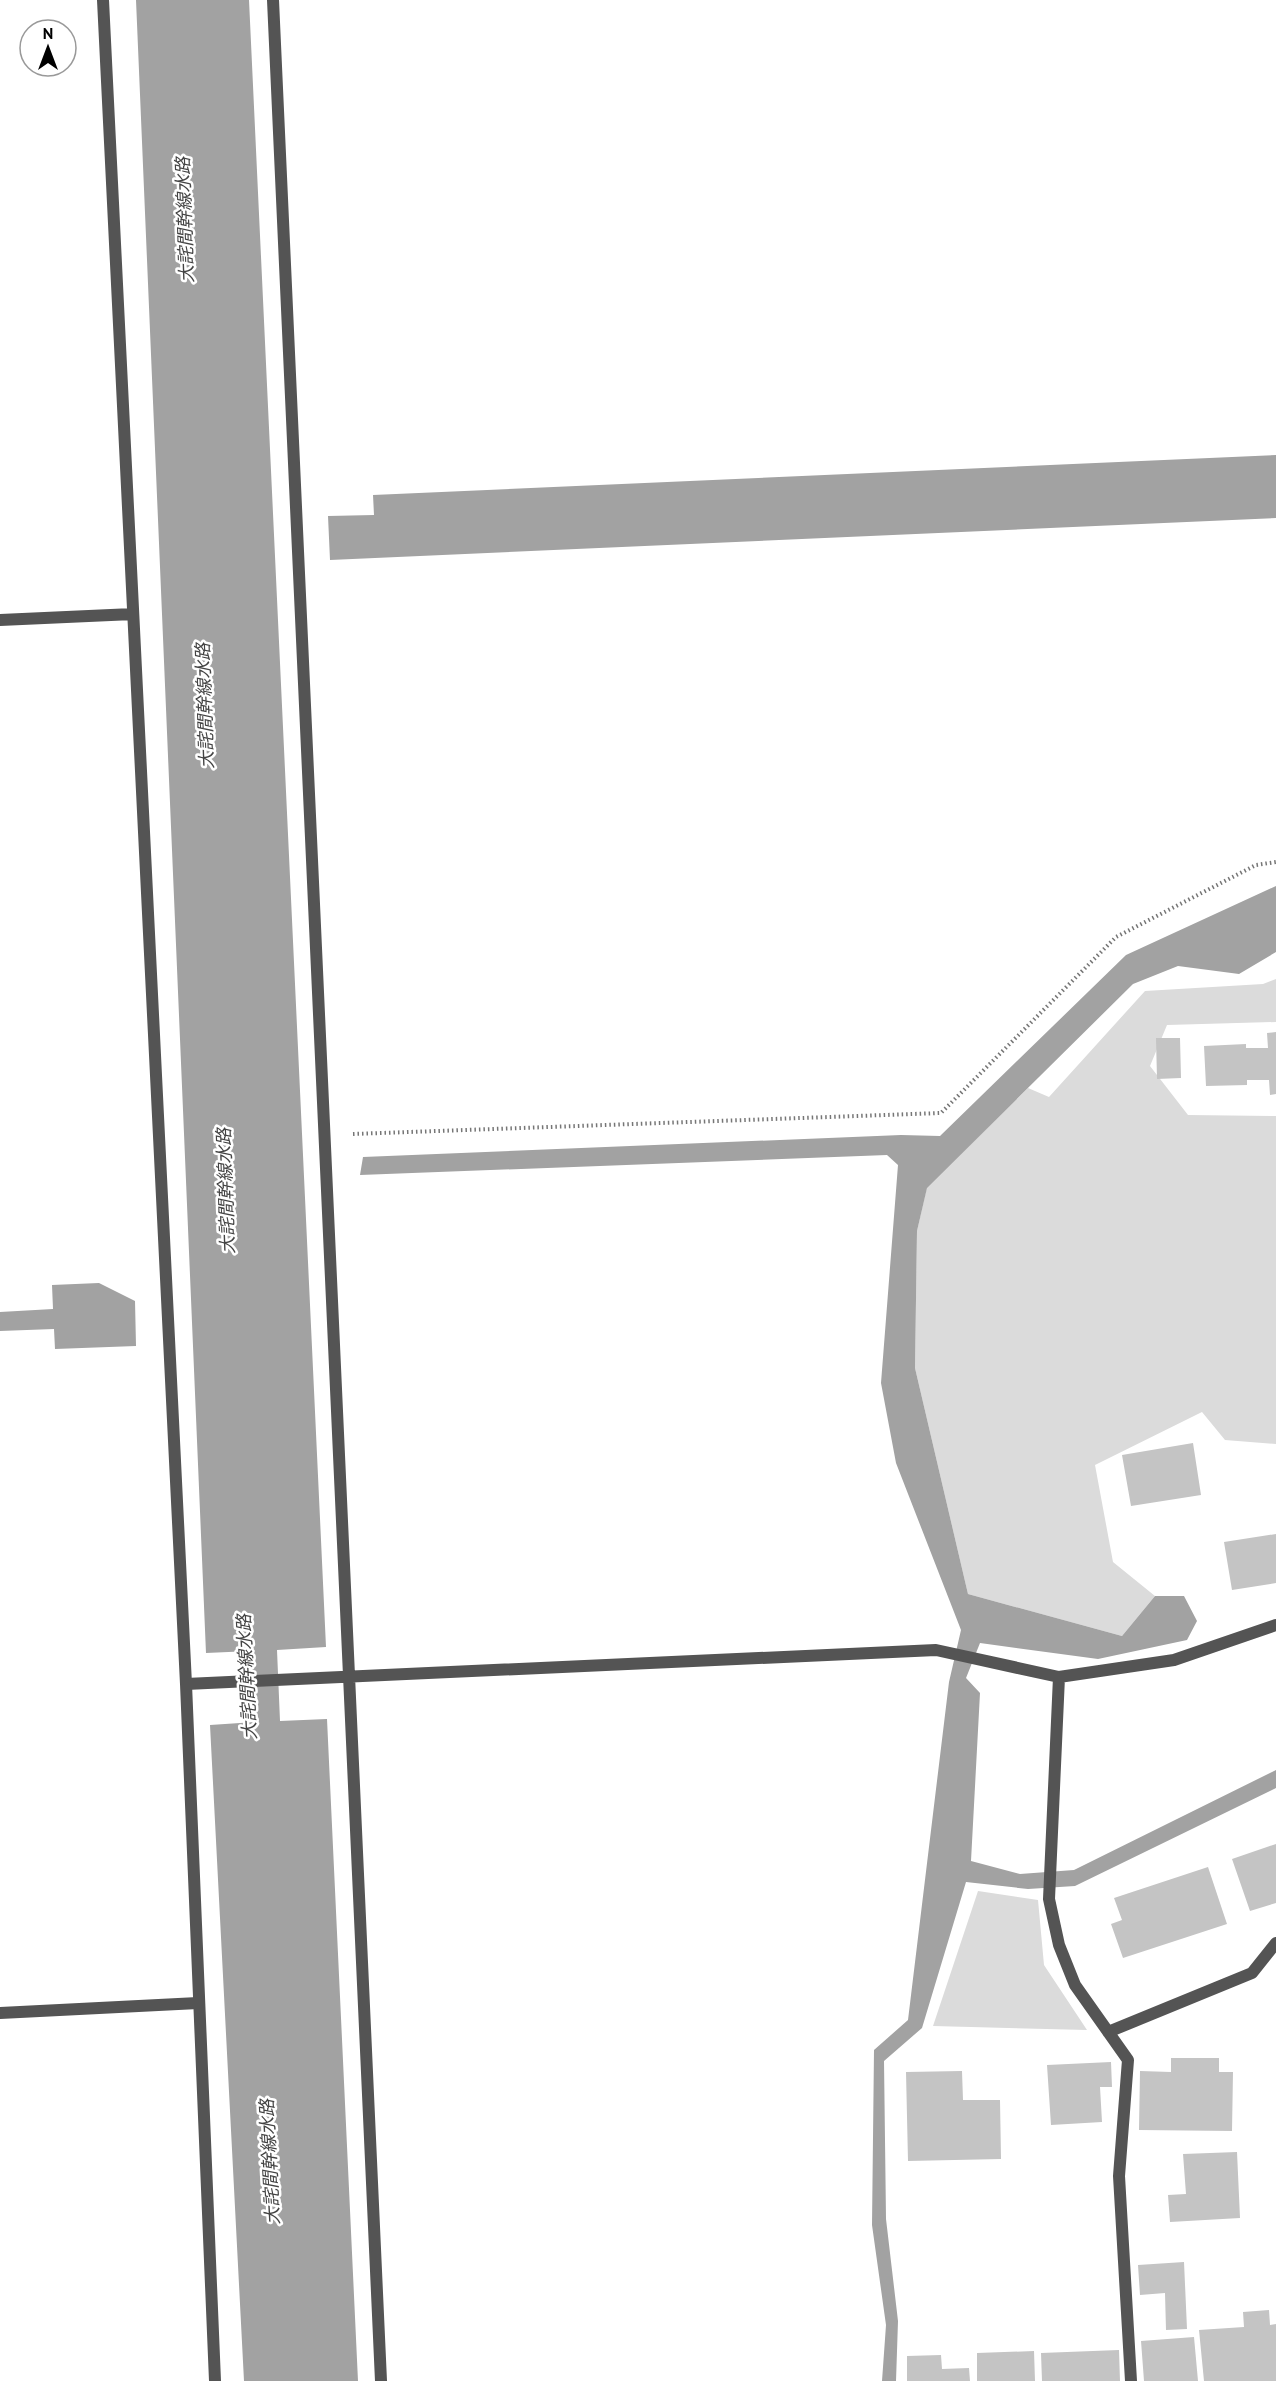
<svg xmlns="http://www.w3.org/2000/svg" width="1276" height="2381" viewBox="0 0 1276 2381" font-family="'PT Sans','Noto Sans JP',sans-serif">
  <rect width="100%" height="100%" fill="#fff"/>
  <path fill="#dbdbdb" d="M1276,979V1022L1167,1025L1150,1066L1188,1115L1276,1116V1444L1225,1440L1202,1412L1095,1465L1113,1562L1155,1596L1122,1636L968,1594L915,1368L917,1231L927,1187L1028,1088L1049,1097L1145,991L1263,984Z
    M978,1891L1038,1900L1044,1965L1087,2030L933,2026Z"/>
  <path fill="#a2a2a2" d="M136,0H249L326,1647L277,1650L280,1721L327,1719L358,2381H244L210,1725L255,1722L251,1651L206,1653Z
    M1276,455V518L330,560L328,516L374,515L373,495Z
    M1276,886V952L1239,974L1178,966L1133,984L927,1188L917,1231L915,1368L968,1594L1122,1636L1155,1596H1184L1197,1621L1187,1640L1098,1659L980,1643L966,1678L980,1693L971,1861L1020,1874L1074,1870L1276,1770V1788L1075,1886L1028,1889L966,1882L922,2028L884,2061L886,2219L898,2321L896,2381H882L886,2325L872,2225L874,2050L908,2020L949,1682L961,1630L896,1463L881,1383L898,1165L887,1155L360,1175L363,1157L901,1135L940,1136L1126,955Z
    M99,1283L135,1301L136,1346L55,1349L54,1329L0,1331V1312L53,1309L52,1285Z"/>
  <path fill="#c4c4c4" d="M1276,1032V1094L1270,1095L1269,1080H1247V1085L1206,1086L1204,1046L1246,1044V1048H1268L1267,1033Z
    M1156,1038H1180L1181,1078L1157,1079Z
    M1193,1443L1201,1495L1131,1506L1122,1455Z
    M1276,1534V1583L1232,1590L1224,1542Z
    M1276,1844V1903L1250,1911L1232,1859Z
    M1208,1867L1227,1924L1123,1958L1111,1924L1122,1920L1114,1898Z
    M1171,2058H1219V2072H1233L1232,2131L1139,2130L1140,2071L1171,2072Z
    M1111,2062L1112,2087H1100L1102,2122L1051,2125L1047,2065Z
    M962,2071L963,2100H1000L1001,2159L908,2161L906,2072Z
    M1237,2152L1240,2218L1170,2222L1168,2195L1186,2194L1183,2154Z
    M1184,2262L1187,2329L1166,2330L1165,2293L1140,2295L1138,2265Z
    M1269,2310L1270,2325L1276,2324V2381H1204L1199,2330L1244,2327L1243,2312Z
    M1194,2337L1198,2381H1144L1141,2341Z
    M1119,2350L1120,2381H1042L1041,2353Z
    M1034,2351L1035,2381H977V2353Z
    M941,2355L942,2369L969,2368L970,2381H907V2356Z"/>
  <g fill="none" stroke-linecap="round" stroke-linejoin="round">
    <path stroke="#767676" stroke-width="4" stroke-dasharray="1.5 3" stroke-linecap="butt" d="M353,1134L941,1113L1116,937L1256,865L1276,862"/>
    <path stroke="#545454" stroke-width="12" d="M103,0L186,1684
      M273,0L381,2381
      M0,620L133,614
      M1059,1677L1049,1899L1059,1945L1075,1985L1128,2060L1119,2176L1131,2381
      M0,2013L198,2003
      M1108,2032L1252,1973L1276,1943
      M215,2381L186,1684L936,1650L1059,1677L1174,1660L1276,1625"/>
  </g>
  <g text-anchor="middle" stroke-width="5" stroke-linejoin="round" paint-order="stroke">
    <g font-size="18" font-style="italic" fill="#434343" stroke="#fff">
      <text transform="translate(185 220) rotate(-92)" y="6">大詫間幹線水路</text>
      <text transform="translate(205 706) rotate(-92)" y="6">大詫間幹線水路</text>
      <text transform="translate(226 1191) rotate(-92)" y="6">大詫間幹線水路</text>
      <text transform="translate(247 1677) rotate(-93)" y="6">大詫間幹線水路</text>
      <text transform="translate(270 2162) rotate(-93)" y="6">大詫間幹線水路</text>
    </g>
  </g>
  <g transform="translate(48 48)"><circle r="28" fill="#ffffff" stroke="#999999" stroke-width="1.5"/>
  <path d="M0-4.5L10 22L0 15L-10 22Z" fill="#000000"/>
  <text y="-9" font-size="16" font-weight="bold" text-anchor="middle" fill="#000000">N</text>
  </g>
</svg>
